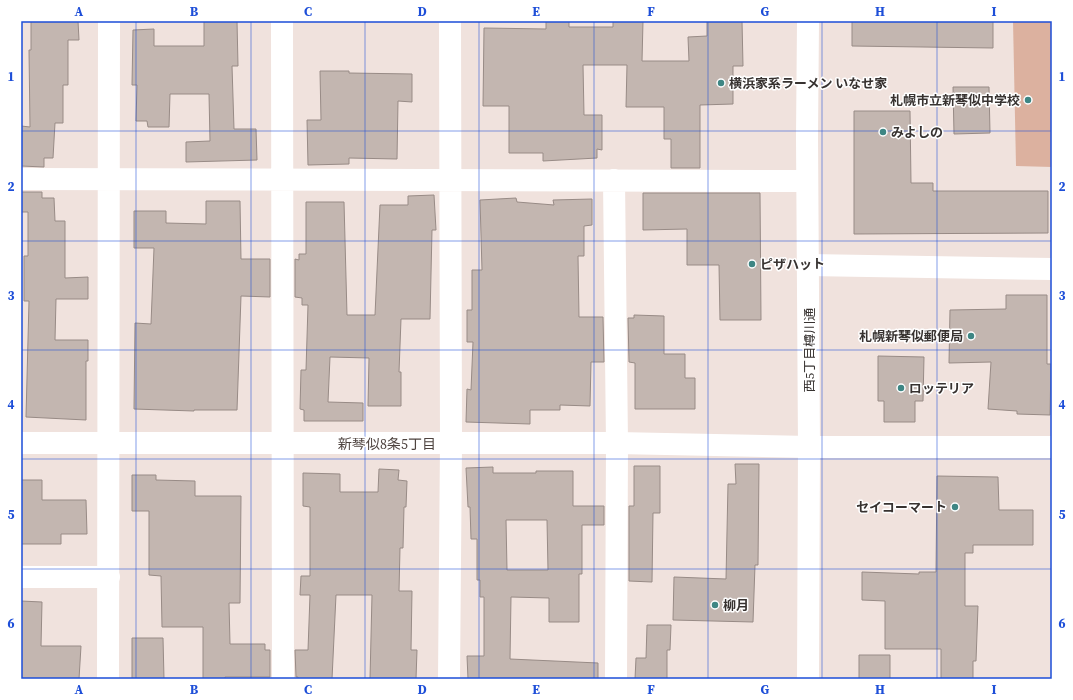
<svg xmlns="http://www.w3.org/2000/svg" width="1073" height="700" viewBox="0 0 1073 700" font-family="'Source Serif 4','Noto Sans JP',serif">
  <rect width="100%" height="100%" fill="#f0e2dd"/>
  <path fill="#dcb19f" d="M1013,21H1052V167L1016,166Z"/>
  <path fill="#c3b6b0" stroke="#988b86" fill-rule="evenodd" d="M31,21H78L79,40H68V85H63V123H55L53,158H44V167L21,166V126L30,127L29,50H31Z
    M204,21H237L238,66H232L234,129H256L257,160L186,162V142L210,141L209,94H170L169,127H148L147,121H136L137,85H132L133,30L154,29V46H204Z
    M546,21H569V27H613V21H643L642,61H689L688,37L707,36V21H742L743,66H733V104L700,105V168H671V139H664V107H626L627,65H583L584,115H602V150L597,149V158L543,161V153H509V106H483L484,28L546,29Z
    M852,21H993V48L852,46Z
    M320,71H349V73L412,74V102L398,101L397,159L349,158V164L308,165L307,120H321Z
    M953,87H989L990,133L954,134Z
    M854,111H910L911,183H933V191H1048V233L854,234Z
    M21,192H42V198H54L55,221H65V278L88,277V299H56L55,340H88V361H86V420L26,417L29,301H24V256H28V212H21Z
    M643,193H760L761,320H720L719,265H687V229L643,230Z
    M434,195L436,230H432L430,319H401L399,372H401V406H368L369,358L330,357L328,402L363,403V421H304V410L300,409L301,370H306L308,305H302V298L295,297V259L299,260V254H306V202H344L347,315H375L380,205H408V196Z
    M516,198L517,202L554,205L553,200L592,199V225L584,226V256H578L579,317H603L604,362H591L590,406L560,405V410H530V424L466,422L467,389L471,390L473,342H467V310H472V270H482L480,200Z
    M206,201H240L241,259H270V297L241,296L237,410H194V411L134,409L135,323L151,324L154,248H134V211H166V223L206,224Z
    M1006,295H1047V364H1051L1050,415L1017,414V411L988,409L991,362L949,363L950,310L1006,309Z
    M634,315L664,316V354H685V378H695V409H635V363L629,362L628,318H634Z
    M878,356L924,357L923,401H915V422H884V401H878Z
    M735,464H759L758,565H755L753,622L673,620L674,577L726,579L728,484H736Z
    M634,466H660V513H653L652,582L629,581V506H634Z
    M493,467V473H536V471H573V506H604V525H582V574H579V622H549V598L511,597L510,659L598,663V679H468L467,656H484V597H480V580H477V539H471L470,507H468L466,468ZM506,520H547L548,570H507Z
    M379,469L399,470L398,480L407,481L406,507H404L403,548H400L399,591H412L411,650H417L416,679H370L372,595H336L332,679H298V677H296L295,650H308L310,595H300L301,576H310V507L303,506V473L340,474V492H378Z
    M132,475H156V480L195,481V496H241L240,603H229L230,644H265V650H270V677H225V679H203V627H162L161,576L149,575V511H132Z
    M937,476L998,477L999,510H1033V545H973V553H965V606H978L976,661H973V679H941V649H885V601L862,600V572L919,574V572H936Z
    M21,480H42V500H86L87,534H61V544H21Z
    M21,601L42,602L41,646H81L79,679H21Z
    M647,625H671L670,650H667V679H635L636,658H646Z
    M132,638H163L164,679H132Z
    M859,655H890V679H859Z"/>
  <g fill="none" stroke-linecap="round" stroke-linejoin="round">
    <path stroke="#fff" stroke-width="22" d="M282,21L283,679
      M21,179L807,181
      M614,180L617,443L616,679
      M808,265L1052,269
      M21,443H617L809,447H1052
      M21,577H109
      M108,679L109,21
      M449,679L451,443L450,21"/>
    <path stroke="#fff" stroke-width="22" d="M808,21L807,137L809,447L808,679"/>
  </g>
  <path fill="none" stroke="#1d4ed8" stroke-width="1" stroke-opacity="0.55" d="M136,21V679M251,21V679M365,21V679M479,21V679M594,21V679M708,21V679M822,21V679M937,21V679M21,131H1052M21,241H1052M21,350H1052M21,459H1052M21,569H1052"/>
  <g fill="#3e8684" stroke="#fff" stroke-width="1.5">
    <circle cx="721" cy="83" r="4"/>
    <circle cx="1028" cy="100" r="4"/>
    <circle cx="883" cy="132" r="4"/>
    <circle cx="752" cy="264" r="4"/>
    <circle cx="971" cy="336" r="4"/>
    <circle cx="901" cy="388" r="4"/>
    <circle cx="955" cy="507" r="4"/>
    <circle cx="715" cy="605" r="4"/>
  </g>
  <g text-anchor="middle" stroke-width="3" stroke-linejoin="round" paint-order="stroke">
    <g font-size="13" font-weight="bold" fill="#373230" stroke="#fff" text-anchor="start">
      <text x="729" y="88">横浜家系ラーメン いなせ家</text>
      <text x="1020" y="105" text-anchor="end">札幌市立新琴似中学校</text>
      <text x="891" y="137">みよしの</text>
      <text x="760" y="269">ピザハット</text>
      <text x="963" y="341" text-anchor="end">札幌新琴似郵便局</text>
      <text x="909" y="393">ロッテリア</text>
      <text x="947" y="512" text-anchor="end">セイコーマート</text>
      <text x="723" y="610">柳月</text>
    </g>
    <g font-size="13" fill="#373230" stroke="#fff">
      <text transform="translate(809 350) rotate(-90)" y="5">西5丁目樽川通</text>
    </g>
    <g font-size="14" fill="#4e433f" stroke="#fff">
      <text x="387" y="449">新琴似8条5丁目</text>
    </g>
  </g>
  <rect width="1073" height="700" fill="none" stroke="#ffffff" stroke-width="44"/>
  <rect x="22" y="22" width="1029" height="656" fill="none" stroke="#1d4ed8" stroke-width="1.5"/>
  <g font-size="13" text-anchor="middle" font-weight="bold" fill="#1d4ed8">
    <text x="79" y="16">A</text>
    <text x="194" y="16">B</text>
    <text x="308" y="16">C</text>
    <text x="422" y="16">D</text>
    <text x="536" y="16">E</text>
    <text x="651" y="16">F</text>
    <text x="765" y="16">G</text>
    <text x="880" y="16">H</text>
    <text x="994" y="16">I</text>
    <text x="11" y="81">1</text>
    <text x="1062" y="81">1</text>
    <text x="11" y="191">2</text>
    <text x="1062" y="191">2</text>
    <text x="11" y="300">3</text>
    <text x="1062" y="300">3</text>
    <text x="11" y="409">4</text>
    <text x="1062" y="409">4</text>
    <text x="11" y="519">5</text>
    <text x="1062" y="519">5</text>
    <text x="11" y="628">6</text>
    <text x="1062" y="628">6</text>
    <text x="79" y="694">A</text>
    <text x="194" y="694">B</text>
    <text x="308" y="694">C</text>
    <text x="422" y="694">D</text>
    <text x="536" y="694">E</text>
    <text x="651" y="694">F</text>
    <text x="765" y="694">G</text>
    <text x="880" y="694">H</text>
    <text x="994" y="694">I</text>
  </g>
</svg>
